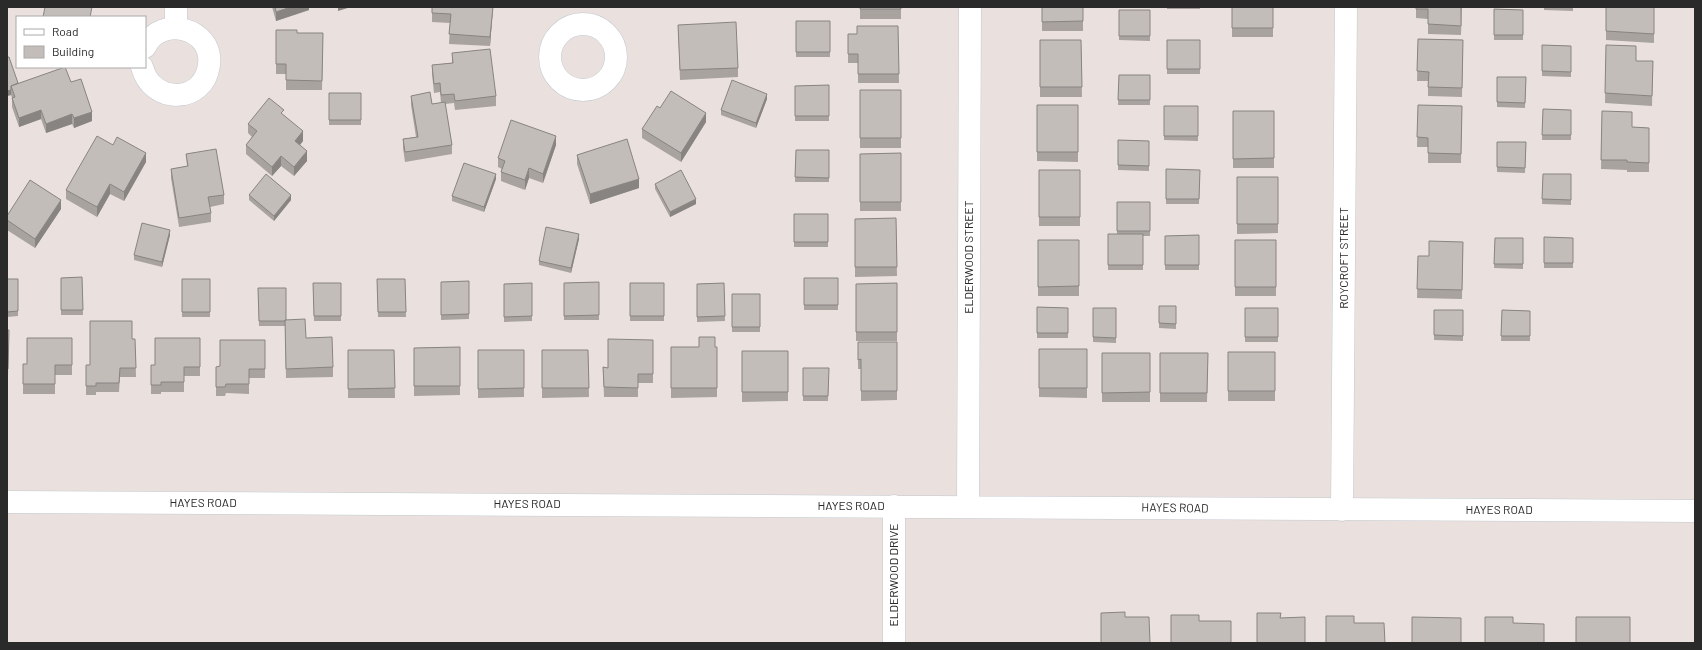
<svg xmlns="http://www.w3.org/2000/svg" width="1702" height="650" viewBox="0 0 1702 650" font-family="Barlow,sans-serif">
  <rect width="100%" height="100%" fill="#eae1de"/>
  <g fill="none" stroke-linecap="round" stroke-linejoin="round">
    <defs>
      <path id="minor" d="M176,7V27
        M550 57a33 33 0 1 1 66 0a33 33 0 1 1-66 0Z
        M142,67C152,105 204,104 209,65C214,28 160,14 145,47
        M7,502L1695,511
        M968,507L970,7
        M1342,510L1346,7
        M894,643V506"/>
    </defs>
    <use href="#minor" stroke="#c2c8cf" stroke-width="23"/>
    <use href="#minor" stroke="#fff" stroke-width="22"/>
  </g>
  <path fill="#a8a39f" d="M272,7H309V10L276,21Z
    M432,7H493L490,46L449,44L450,23L432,22Z
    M860,7H901V19H860Z
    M1042,7H1083V31H1042Z
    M1167,7H1200V9H1167Z
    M1232,7H1273V37H1232Z
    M1416,7H1462L1461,35L1428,34V19L1416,18Z
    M1544,7H1573V11L1544,10Z
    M1606,7H1654V43L1606,40Z
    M1494,9L1523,10V40H1494Z
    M1119,10H1150V41L1119,40Z
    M796,21H830V57H796Z
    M678,25L738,68V77L680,80Z
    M898,26L899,83H858V63H848V34H857Z
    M276,30L297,33H323L322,90H286V74H276Z
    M1418,39L1463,40L1462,97L1428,96V81H1417Z
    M1040,40H1081L1082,97H1040Z
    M1167,40H1200V74H1167Z
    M1542,45L1571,46V77L1542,76Z
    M1606,45L1636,61H1653L1652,106L1605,103Z
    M452,53L496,96V106L455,110L454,103L445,104L452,145V154L405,162L403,148V139L416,137L411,105V96L432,104L441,103L440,92L434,93L432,74V65L452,63Z
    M7,57L18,83L71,82L92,121L74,128L72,124L46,133L41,119L19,127L12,107V98L11,95L7,96Z
    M1119,75H1150V105H1118Z
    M1497,77H1526L1525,108L1497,107Z
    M829,85V121H795V86Z
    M860,90H901V148H860Z
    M329,93H361V125H329Z
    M767,99L756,128L721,115V110Z
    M1037,105H1078V162L1037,161Z
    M1418,105L1462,106L1461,163H1428V147H1417Z
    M1164,106H1198V141L1164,140Z
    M660,108L706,122L681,162L642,138V129Z
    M1543,109L1571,110V140H1542Z
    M1233,111H1274V168H1233Z
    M1602,111L1632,127L1649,128V172H1627V170L1601,169Z
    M284,115L303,141L300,145L307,161L294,176L281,166L272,176L246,154V145L252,137L248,133V124Z
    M1118,140L1149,141V171L1118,170Z
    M1497,142H1526L1525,173L1497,172Z
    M113,145L146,162L124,201L110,194L97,217L66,199V190Z
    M556,145L543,183L529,178L525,190L501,181V172L502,169L498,167V158Z
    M796,150H829V182H795Z
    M901,153V211H860V154Z
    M186,154L224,195V204L210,207L211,213V222L179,227L171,178V169L187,166Z
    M577,155L639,188L590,204L577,164Z
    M1166,169L1200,170L1199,204H1166Z
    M1039,170H1080V226H1039Z
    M1543,174H1571V205L1542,204Z
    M1237,177H1278V233L1237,234Z
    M496,179L484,212L452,201V196Z
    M655,184L696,204L670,217L655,189Z
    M249,195L291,200L274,221L249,200Z
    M1117,202H1150V236H1143V270H1108V234H1117Z
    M61,209L35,248L7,230V216Z
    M794,214H828V247H794Z
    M896,218L897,276L855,277V219Z
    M170,235L162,267L134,260V255Z
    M1199,235V270H1165V236Z
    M1544,237L1573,238V268H1544Z
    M1495,238H1523V269L1494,268Z
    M579,239L571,273L539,265V261Z
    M1038,240H1079V296H1038Z
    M1235,240H1276V296H1235Z
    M1463,242L1462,299L1417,298L1418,256H1429Z
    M82,277L83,315H61V278Z
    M804,278H838V310H804Z
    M7,279H18V316L7,317Z
    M182,279H210V317H182Z
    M377,279H405L406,317H378Z
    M469,281V319L441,320V282Z
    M599,282V320H564V283Z
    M313,283H341V321H314Z
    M532,283V321L504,322V284Z
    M630,283H664V321H630Z
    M724,283L725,321L697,322V284Z
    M897,283V341H856V284Z
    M258,288L286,320L306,338L333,367V377L286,378L285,326H259Z
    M732,294H760V332H732Z
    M1159,306H1176V329L1159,328Z
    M1037,307L1068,308V338H1037Z
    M1093,308H1116V343L1093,342Z
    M1245,308H1278V342H1245Z
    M1434,310H1463V341L1434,340Z
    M1502,310L1530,311V341H1501Z
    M7,330H9L8,378H7Z
    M72,338V375H55V394H23V364H27Z
    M200,338V376H184V392H161V394H151V365H155Z
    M132,339H135L136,377H120L119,392H96V395H86V365H90Z
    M265,340V378H249V394L226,393L225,396H216V367L220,366Z
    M653,340V383H638V397H604L603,367L608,368Z
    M858,342H897V400L861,401V369H858Z
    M460,347V395L414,396V348Z
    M671,347H717V397L671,398Z
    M1039,349H1087V398L1039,397Z
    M348,350H394L395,398H348Z
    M478,350H524V397L478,398Z
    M542,350H588L589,397L542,398Z
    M742,351H788V401L742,402Z
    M1228,352H1275V401H1228Z
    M1102,353H1150V402H1102Z
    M1160,353H1208L1207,402H1160Z
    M803,368H829L828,401H803Z"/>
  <path fill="#888482" d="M291,7H309V10L276,21V12Z
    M338,7H351L338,11Z
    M493,7L490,46V37Z
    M11,90V95L7,96V91Z
    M767,94V99L756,128V123Z
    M41,110V119L19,127V118Z
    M92,112V121L74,128V118Z
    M706,113V122L681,162V153Z
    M72,114V124L46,133V124Z
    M303,131V141L295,151V141Z
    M556,136V145L543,183V174Z
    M307,151V161L294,176V167Z
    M146,153V162L124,201V192Z
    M281,156V166L272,176V167Z
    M529,168V178L525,190V180Z
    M496,174V179L484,212V207Z
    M639,179V188L590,204V194Z
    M110,184V194L97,217V207Z
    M291,195V200L274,221V216Z
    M696,199V204L670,217V212Z
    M61,200V209L35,248V239Z
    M170,230V235L162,267V262Z
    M579,234V239L571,273V268Z"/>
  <path fill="#c3bdb9" stroke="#888482" d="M45,7H92L90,17H43Z
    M275,7H291L276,12Z
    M432,7H493L490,37L449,34L451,14L432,13Z
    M860,7H901V9H860Z
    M1042,7H1083V21L1042,22Z
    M1232,7H1273V28H1232Z
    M1416,7H1461V26L1428,24V9H1416Z
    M1606,7H1654V34L1606,31Z
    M1494,9L1523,10V35H1494Z
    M1119,10H1150V36H1119Z
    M796,21H830V52H796Z
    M736,22L738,68L680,70L678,25Z
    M857,26H898L899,74H858V54H848V34H857Z
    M276,30H297V33H323L322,81L286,80V64H276Z
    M1418,39L1463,40L1462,88L1428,87L1429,72L1417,71Z
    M1040,40H1081L1082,87H1040Z
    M1167,40H1200V69H1167Z
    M1542,45L1571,46V72L1542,71Z
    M1606,45L1636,46V61H1653L1652,96L1605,93Z
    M490,49L496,96L455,101L454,94L441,95L440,83L434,84L432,65L453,63L452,53Z
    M7,57H9L18,83L11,86V90L7,91Z
    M65,67L71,82L81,79L92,112L74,118L72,114L46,124L41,110L19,118L12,98L15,97L11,86Z
    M1119,75H1150V100H1118Z
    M1497,77H1526L1525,103L1497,102Z
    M732,80L767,94L756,123L721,110Z
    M829,85V116H795V86Z
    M860,90H901V138H860Z
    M671,91L706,113L681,153L642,129L657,106L660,108Z
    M430,92L432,104L445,102L452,145L405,152L403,139L418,137L411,96Z
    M329,93H361V120H329Z
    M269,98L284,110L281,113L303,131L295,141L307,151L294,167L281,156L272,167L246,145L257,131L248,124Z
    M1037,105H1078V152H1037Z
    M1418,105L1462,106L1461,154L1428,153V138L1417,137Z
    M1164,106H1198V136H1164Z
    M1543,109L1571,110V135H1542Z
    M1233,111H1274V158L1233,159Z
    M1602,111L1632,112V127L1649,128V163L1627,162V160H1601Z
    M511,120L556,136L543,174L529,168L525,180L501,172L505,161L498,158Z
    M97,136L113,145L117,137L146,153L124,192L110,184L97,207L66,190Z
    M627,139L639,179L590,194L577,155Z
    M1118,140L1149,141V166L1118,165Z
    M1497,142H1526L1525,168L1497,167Z
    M216,149L224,195L208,197L211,213L179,218L171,169L188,166L186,154Z
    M796,150H829V178L795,177Z
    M901,153V202H860V154Z
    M464,163L496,174L484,207L452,196Z
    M1166,169L1200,170L1199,199H1166Z
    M681,170L696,199L670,212L655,184Z
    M1039,170H1080V217H1039Z
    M266,174L291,195L274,216L249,195Z
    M1543,174H1571V200L1542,199Z
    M1237,177H1278V224H1237Z
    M30,180L61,200L35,239L7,220V216Z
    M1117,202H1150V231H1117Z
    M794,214H828V242H794Z
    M896,218L897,267H855V219Z
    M142,223L170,230L162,262L134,255Z
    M546,227L579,234L571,268L539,261Z
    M1108,234H1143V265H1108Z
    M1199,235V265H1165V236Z
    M1544,237L1573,238V263H1544Z
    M1495,238H1523V264H1494Z
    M1038,240H1079V286L1038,287Z
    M1235,240H1276V287H1235Z
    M1429,241L1463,242L1462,290L1417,289L1418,256H1429Z
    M82,277L83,310H61V278Z
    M804,278H838V305H804Z
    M7,279H18V311L7,312Z
    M182,279H210V312H182Z
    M377,279H405L406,312H378Z
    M469,281V314L441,315V282Z
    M599,282V315L564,316V283Z
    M313,283H341V316H314Z
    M532,283V316L504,317V284Z
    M630,283H664V316H630Z
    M724,283L725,316L697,317V284Z
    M897,283V332H856V284Z
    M258,288H286V320H285V321H259Z
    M732,294H760V327H732Z
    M1159,306H1176V324L1159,323Z
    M1037,307L1068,308V333H1037Z
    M1093,308H1116V338L1093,337Z
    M1245,308H1278V337H1245Z
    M1434,310H1463V336L1434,335Z
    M1502,310L1530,311V336H1501Z
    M305,319L306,338L332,337L333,367L286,369L285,320Z
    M90,321H132V339H135L136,368H120L119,383H96V386H86V365H90Z
    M7,330H9L8,369H7Z
    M699,337H715V347H717V388H671V347H699Z
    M27,338H72V365H55V384H23V364H27Z
    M155,338H200V367H184V382H161V385H151V365H155Z
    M608,339L653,340V374H638V388L604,387L603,367L608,368Z
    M220,340H265V369H249V384H226L225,387H216V367L220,366Z
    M858,342H897V391H861V359L858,360Z
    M460,347V386H414V348Z
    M1039,349H1087V388H1039Z
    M348,350H394L395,388L348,389Z
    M478,350H524V388L478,389Z
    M542,350H588L589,388H542Z
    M742,351H788V392H742Z
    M1228,352H1275V391H1228Z
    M1102,353H1150V392L1102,393Z
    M1160,353H1208L1207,393H1160Z
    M803,368H829L828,396H803Z
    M1125,612V617H1149L1150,643H1101V613Z
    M1257,613H1281L1280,618L1305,617V643H1257Z
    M1171,615H1199V621H1231V643H1171Z
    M1326,616H1354V623H1384L1385,643H1326Z
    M1412,617L1461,618V643H1412Z
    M1485,617H1513V623L1544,624V643H1485Z
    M1576,617H1630V643H1576Z"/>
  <g text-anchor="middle" stroke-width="3" stroke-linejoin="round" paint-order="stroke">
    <g font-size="12" fill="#2a2a2a" stroke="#fff">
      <text transform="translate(969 257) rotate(-90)" y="4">ELDERWOOD STREET</text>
      <text transform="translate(1344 258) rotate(-90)" y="4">ROYCROFT STREET</text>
      <text x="203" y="507">HAYES ROAD</text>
      <text x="527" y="508">HAYES ROAD</text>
      <text x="851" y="510">HAYES ROAD</text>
      <text transform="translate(1175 508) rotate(1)" y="4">HAYES ROAD</text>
      <text x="1499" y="514">HAYES ROAD</text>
      <text transform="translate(894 575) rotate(-90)" y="4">ELDERWOOD DRIVE</text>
    </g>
  </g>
  <rect width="1702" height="650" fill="none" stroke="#2a2a2a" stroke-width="16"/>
  <rect x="16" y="16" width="130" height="52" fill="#ffffff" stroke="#aaaaaa"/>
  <rect x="24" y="29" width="20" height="6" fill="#ffffff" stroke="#aaaaaa"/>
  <text x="52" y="36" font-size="12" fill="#2a2a2a">Road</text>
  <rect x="24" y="46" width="20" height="12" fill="#c3bdb9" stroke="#aaaaaa"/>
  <text x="52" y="56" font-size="12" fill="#2a2a2a">Building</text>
</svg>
